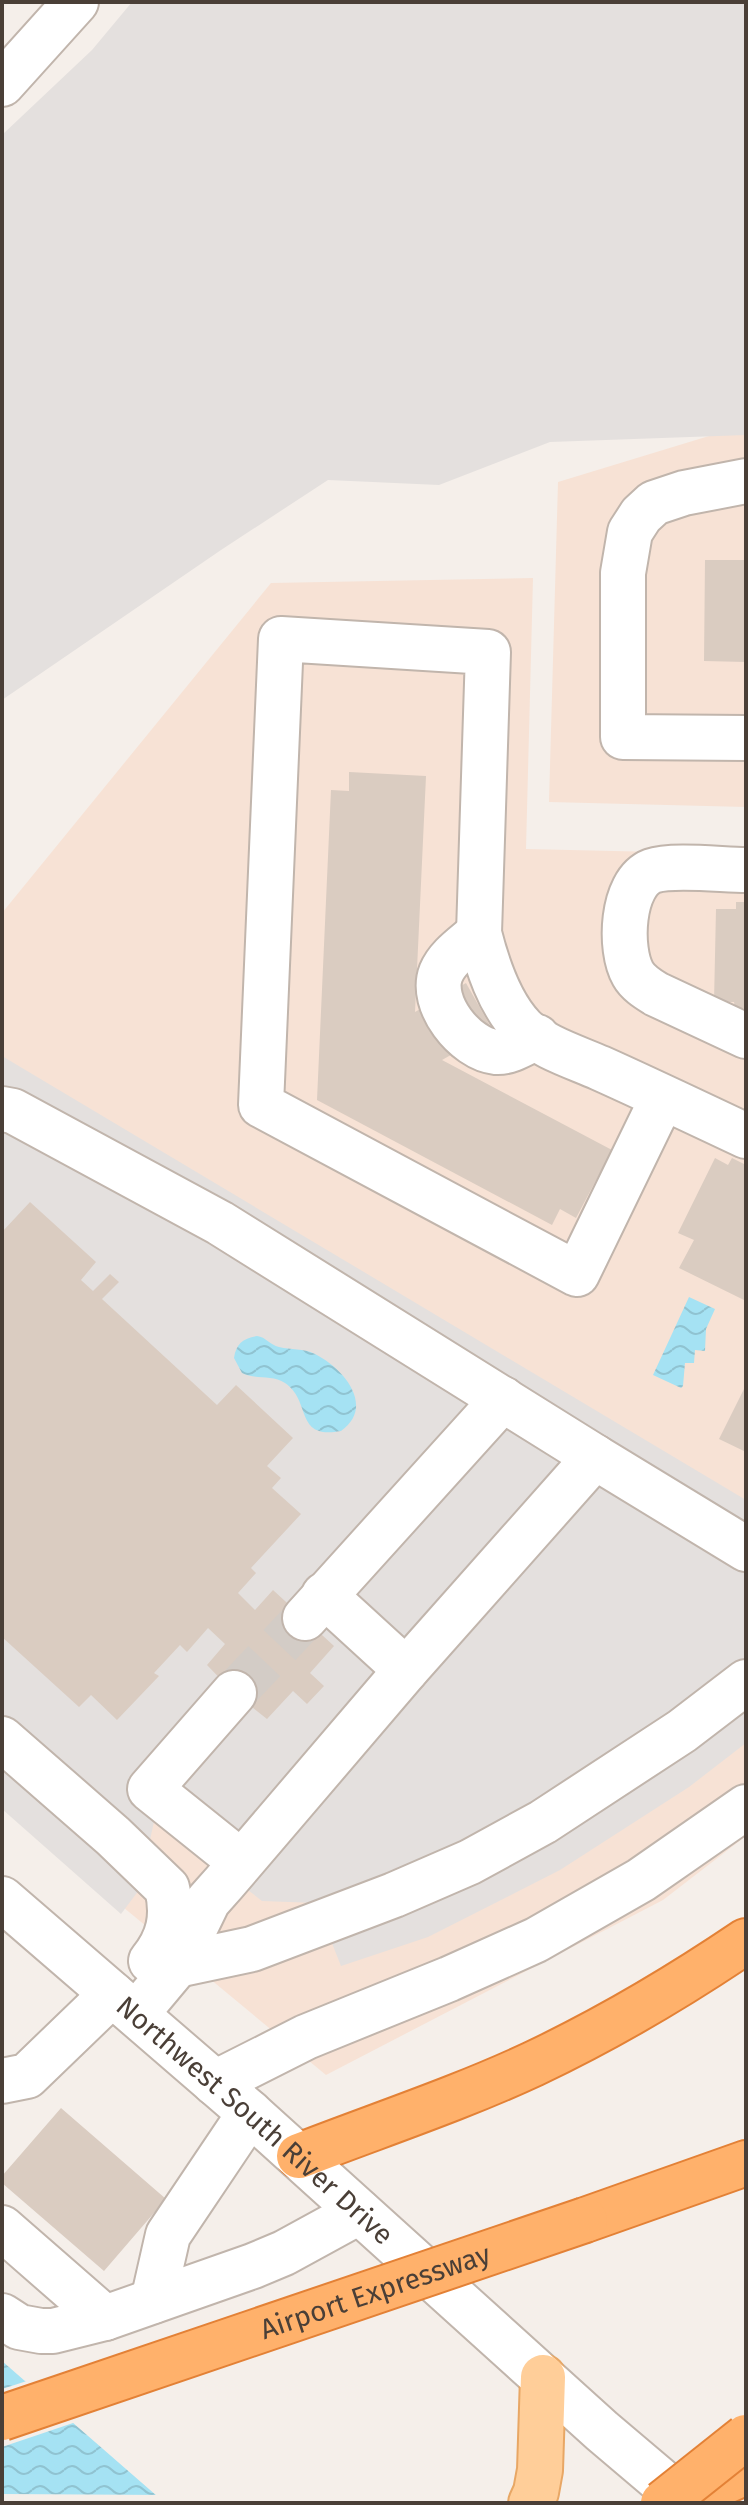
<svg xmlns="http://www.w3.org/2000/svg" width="748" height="2505" viewBox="0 0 748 2505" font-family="'Fira Sans',sans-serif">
  <defs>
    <pattern id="water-waves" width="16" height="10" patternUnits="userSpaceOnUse" patternTransform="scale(2)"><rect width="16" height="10" fill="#a5e2f3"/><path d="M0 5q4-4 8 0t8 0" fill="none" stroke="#90c3d1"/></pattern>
  </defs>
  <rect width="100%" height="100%" fill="#f5efea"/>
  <path fill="#f7e2d5" d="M732,429H746V807L549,802L558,482Z
    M533,578L526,849L746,854V1836L663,1900L326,2075L2,1807V913L271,583Z"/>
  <path fill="#e4e0de" d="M132,2H746V435L550,442L439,485L328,480L221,550L2,700V135L92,50Z
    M2,1056L746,1500V1743L689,1787L560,1870L428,1937L341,1966L316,1903L262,1901L155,1817L139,1890L121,1914L2,1809Z"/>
  <path fill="url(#water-waves)" d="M689,1297L715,1309L706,1329L705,1351L695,1350L694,1363H685L683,1386L681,1388L653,1375Z
    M257,1336C266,1337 270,1345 279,1347C291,1350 303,1348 315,1354C343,1368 376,1406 341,1431C294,1440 312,1401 285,1383C272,1374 256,1380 242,1373L234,1358C236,1344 243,1338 257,1336Z
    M2,2361L165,2503H2Z"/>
  <path fill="#f5efea" d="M30,2380L79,2421L2,2447V2389Z
    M2,2494L163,2495L169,2503H3Z"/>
  <path fill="#daccc1" d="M705,560H746V662L704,661Z
    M349,772L426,776L415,1012L466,983L493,1031L442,1060L612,1150L576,1218L560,1209L552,1225L317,1100L331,790L349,791Z
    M736,902H746V1008H735L734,1002H714L716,909H736Z
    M715,1158L728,1165L732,1158L746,1165V1301L679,1268L694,1240L678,1233Z
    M30,1202L96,1262L81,1280L93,1291L110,1274L119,1282L102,1299L217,1405L236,1385L293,1438L267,1466L281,1478L272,1488L301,1514L251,1568L256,1573L238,1593L255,1610L273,1590L334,1646L310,1673L324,1686L307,1704L293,1691L267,1719L234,1693L207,1665L225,1644L208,1628L187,1652L180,1645L154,1673L159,1676L117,1720L91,1695L79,1707L2,1637V1232Z
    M746,1385V1452L719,1439Z
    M61,2108L166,2199L104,2271L2,2183V2176Z"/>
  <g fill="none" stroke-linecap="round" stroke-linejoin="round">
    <path stroke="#d3ccc6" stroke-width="44" stroke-dasharray="44 22" stroke-linecap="butt" d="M234,1693L305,1618"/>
    <defs>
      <g id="minor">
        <path d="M2,84L76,2"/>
        <path d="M746,481L684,493L654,503L641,515L630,532L623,573V737L746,738"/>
        <path d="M746,870C723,870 672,864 652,871C621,883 619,950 633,974C638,983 648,989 656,994L746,1036"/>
        <path d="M479,933C466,945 448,956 441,973C429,1003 465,1049 496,1052C510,1053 524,1043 537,1037"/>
        <path d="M663,1097L577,1274L261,1105L281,639L488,652L479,933C487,965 499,1003 523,1028C542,1047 575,1057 600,1068C649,1090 697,1113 746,1136"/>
        <path d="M2,1109L13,1111L220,1223L595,1457L406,1670L224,1883L208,1901L177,1965L136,2014"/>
        <path d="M595,1457L746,1549"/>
        <path d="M324,1595L406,1670"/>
        <path d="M305,1618L503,1399"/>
        <path d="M234,1693L150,1789L241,1862"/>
        <path d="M2,1739L113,1836L167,1888C174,1916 169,1939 151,1961"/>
        <path id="s1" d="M2,1899L250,2113L602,2431L687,2503"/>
        <path d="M177,1965L252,1949L394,1895L470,1862L543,1822L682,1731L746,1682"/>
        <path d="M2,2081L27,2076L112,1994"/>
        <path d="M215,2083L306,2037L449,1979L536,1940L641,1880L746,1807"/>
        <path d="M2,2228L105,2318"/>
        <path d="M153,2301L168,2235L250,2113"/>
        <path d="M2,2316L19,2327L41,2331H53L105,2318L253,2266L284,2253L359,2212"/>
      </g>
      <path id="major" d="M531,2503L536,2492L540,2470L543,2377"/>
      <path id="highway" d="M299,2156C376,2126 458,2099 533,2064C607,2029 678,1987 746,1941
        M585,2220L746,2163
        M708,2489L746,2472"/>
    </defs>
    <use href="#minor" stroke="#c1b5ac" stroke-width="48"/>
    <use href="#major" stroke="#e8a765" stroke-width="48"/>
    <use href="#highway" stroke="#e38136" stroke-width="48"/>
    <use href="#minor" stroke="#fff" stroke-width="44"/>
    <use href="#major" stroke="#ffce99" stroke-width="44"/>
    <use href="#highway" stroke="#ffb16b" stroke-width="44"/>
    <defs>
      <g id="highway-bridge">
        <path id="s2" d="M2,2418L585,2220"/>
        <path d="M663,2503L746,2437"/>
      </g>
    </defs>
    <use href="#highway-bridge" stroke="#e38136" stroke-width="48" stroke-linecap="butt"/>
    <use href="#highway-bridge" stroke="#ffb16b" stroke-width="44"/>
  </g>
  <g text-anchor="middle" stroke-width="6" stroke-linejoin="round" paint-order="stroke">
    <g font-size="28" fill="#4a3f37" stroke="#fff">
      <text dy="10" stroke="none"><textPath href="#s1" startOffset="336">Northwest South River Drive</textPath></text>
      <text dy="10" stroke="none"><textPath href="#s2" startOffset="394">Airport Expressway</textPath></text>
    </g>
  </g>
  <rect width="748" height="2505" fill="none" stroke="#4a3f37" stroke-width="8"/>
</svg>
